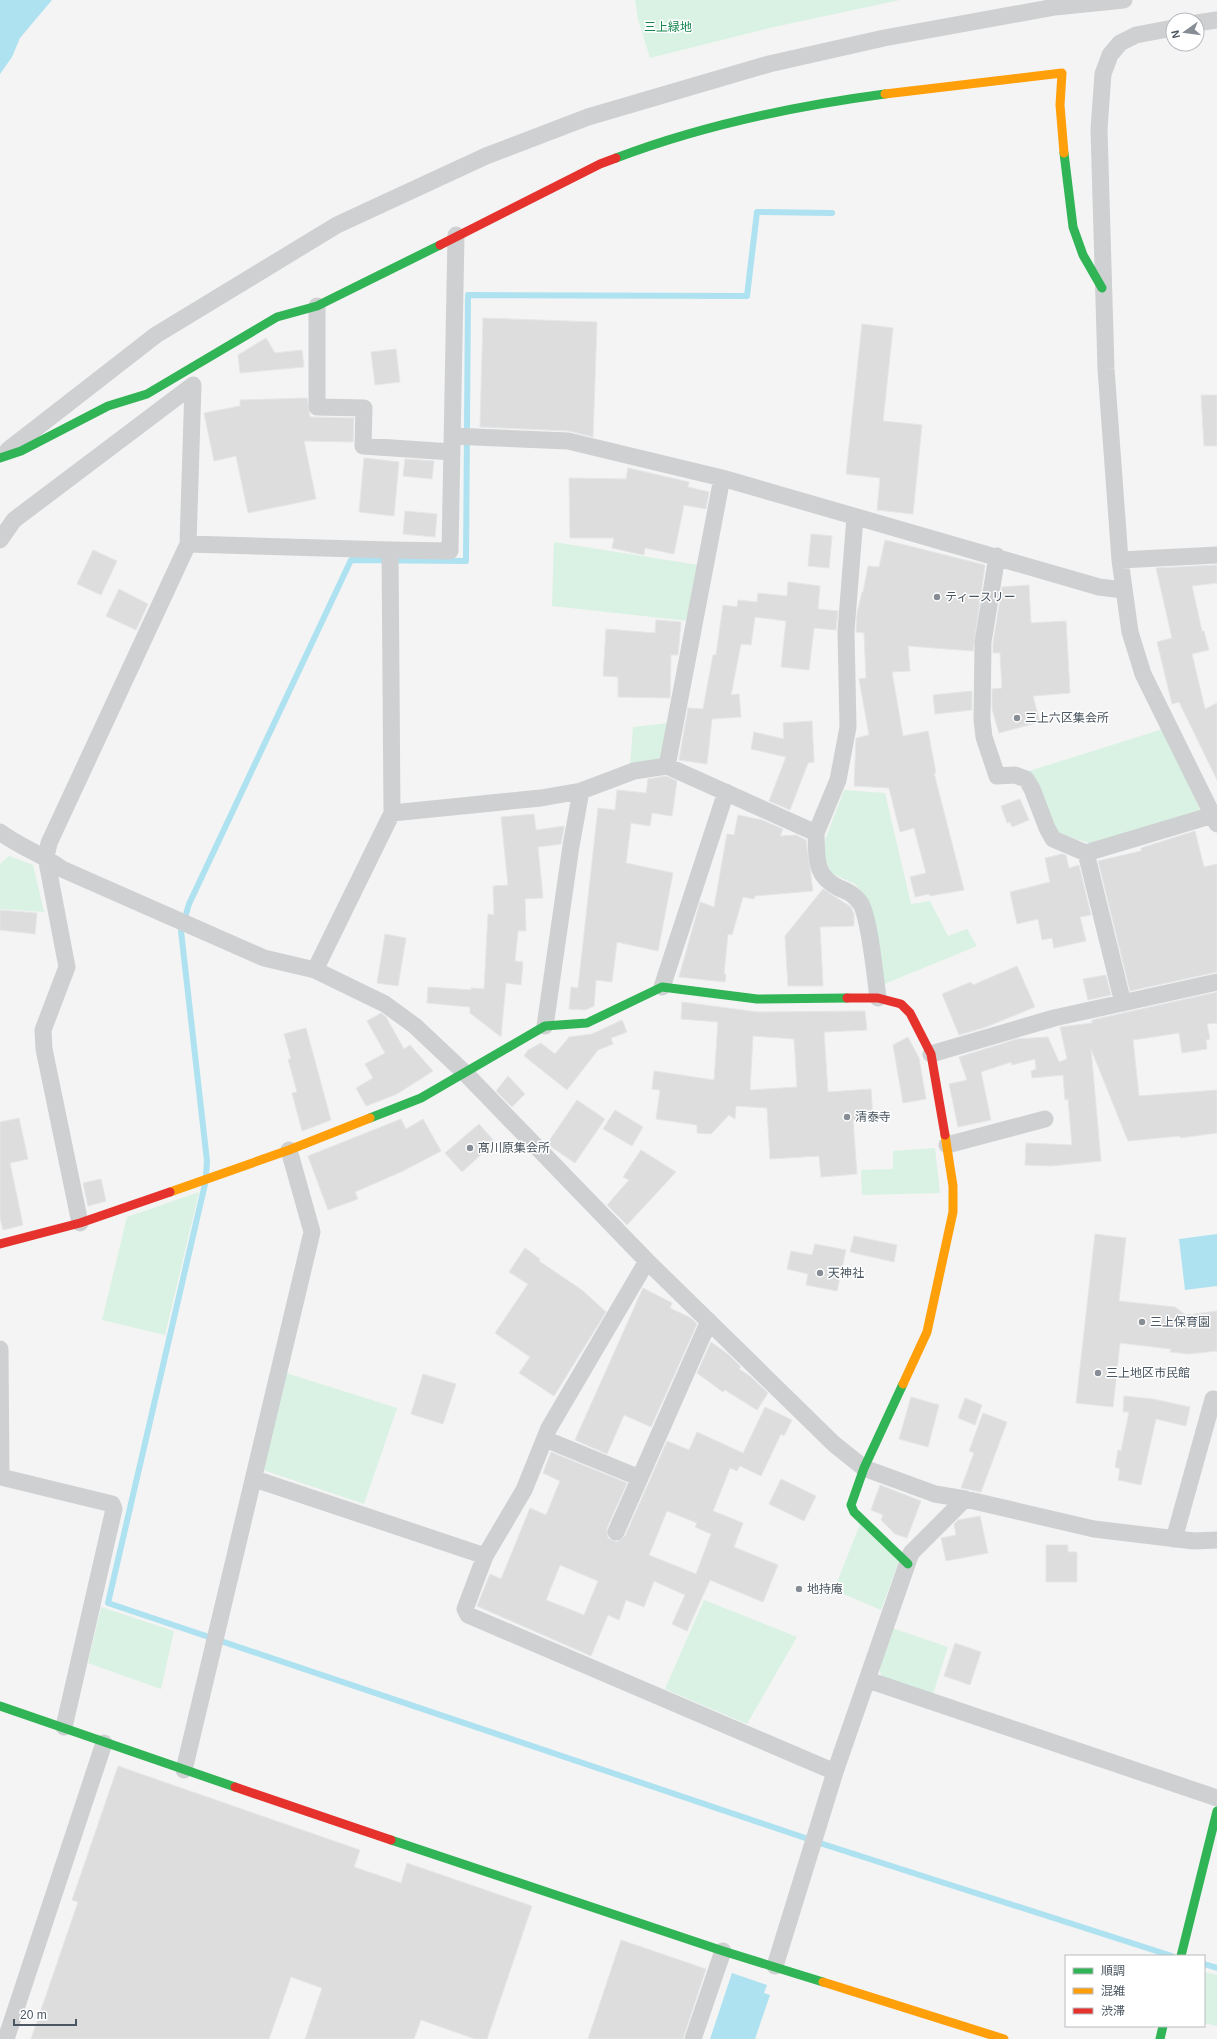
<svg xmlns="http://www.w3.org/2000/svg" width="1217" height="2039" viewBox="0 0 1217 2039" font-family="Helvetica,'Noto Sans JP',sans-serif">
  <rect width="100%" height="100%" fill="#f4f4f4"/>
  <path fill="#d9f2e3" d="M635,0H900L774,27L650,58L638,19Z
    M554,542L698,565L689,621L552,606Z
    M669,723L663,760L630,765L633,727Z
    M1163,729L1201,812L1092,844L1062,835L1054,828L1026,772Z
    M844,790L885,793L911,904L930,901L948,936L967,929L977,946L882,985L862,892L855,884L831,873L824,855L825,840Z
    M9,856L33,865L44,912L0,909V864Z
    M935,1148L940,1193L862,1195L861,1170L893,1169V1151Z
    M199,1192L165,1335L102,1320L127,1217Z
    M286,1373L397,1408L364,1504L263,1470Z
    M860,1524L899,1561L881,1610L834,1590Z
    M704,1600L797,1637L747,1724L665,1689Z
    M101,1607L174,1631L161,1689L88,1663Z
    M892,1628L948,1647L933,1694L882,1677L879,1668Z
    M1204,1972L1217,1975V2026L1204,2023Z"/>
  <path fill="#aee2f0" d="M0,0H52L20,38L12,57L0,74Z
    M1217,1234V1286L1185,1290L1179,1239Z
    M732,1973L767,1985L764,1993L770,1995L755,2039H710Z"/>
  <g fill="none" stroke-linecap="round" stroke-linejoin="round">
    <path stroke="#aee2f0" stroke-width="6" d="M206,1175L207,1161L181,931L189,904L351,560L466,561L468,295L747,296L757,212L832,213
      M205,1184L108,1603L826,1845L1172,1956
      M1204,1964L1217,1968"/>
  </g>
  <path fill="#ddddde" stroke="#e5e6e7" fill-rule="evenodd" d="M483,318L597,322L593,437L569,431L480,427Z
    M862,324L893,328L883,421L922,425L913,514L877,510L880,478L846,474Z
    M266,338L275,353L302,350L304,367L240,373L238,355Z
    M396,349L400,382L375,385L371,352Z
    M1201,395H1217V446H1204Z
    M307,398L310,417L354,418L353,442L304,441L316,499L248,513L236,456L214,461L204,413L240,406V400Z
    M364,458L399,462L394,516L359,512Z
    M405,459L434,461L432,479L403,476Z
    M628,468L689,482L688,487L709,492L706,509L684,505L674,554L645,548L644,555L612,548L614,538H570L569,478L626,479Z
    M405,511L437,514L435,537L403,534Z
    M811,534L832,536L829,568L808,566Z
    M885,540L985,565L973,651L908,646L910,671L892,672L903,736L928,731L936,773H934L964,890L930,896L929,894L915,897L910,877L926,873L914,828L900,832L889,788L854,786L856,738L869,735L859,679L866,678L864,633L856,632L857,613L862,592H863L868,566L879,567Z
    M93,550L117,561L101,595L77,584Z
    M1217,565V583L1192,586L1202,631H1204L1209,650L1192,654L1205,709L1217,703V780L1179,702L1172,704L1157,642L1172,638L1156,568Z
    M788,582L820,586L818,609L838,611L836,630L814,628L809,670L781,667L786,621L755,617L751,645L741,644L731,695L739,694L741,717L712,719L707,764L679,760L688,708L703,709L713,655H716L723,605L737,607L738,600L757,602L758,593L787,596Z
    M1029,585L1031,623L1066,621L1070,693L1033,696L1040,722L999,733L992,709V689L1002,688L1000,653H993V643L1002,587Z
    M119,589L148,604L136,630L106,616Z
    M656,620L681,622L678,655H671L670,698L618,697V677L603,676L606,629L655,633Z
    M972,691V710L935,714L933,695Z
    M812,721L814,762L808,763L790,810L769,801L786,757L751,749L754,732L784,739L783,723Z
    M666,776L677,781L672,816L652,813L650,826L631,823L626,863L673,873L658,951L617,942L612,982L596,980L594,1006L585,1010L569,1009L571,987L578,988L598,808L615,810L617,790L646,793L648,779Z
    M1020,799L1029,820L1012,827L1010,822L1007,823L1001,806Z
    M534,814L536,830L564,826V829L561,844L538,847L543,898L525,899L526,931H518L515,961L523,962L521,985L506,983L501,1037L470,1013V1007L427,1003L428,987L471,990V988L484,989L488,914L494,915L493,886L508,885L501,817Z
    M738,815L762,820L783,829L780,836L796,835L806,840L813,891L755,896L754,899L743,897L732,935L728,934L724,974H726L725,982L679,977L700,902L714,907L727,834L734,835Z
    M1195,831L1204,867L1217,864V972L1130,991L1098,861L1141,851V848Z
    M1062,854L1066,855L1069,868L1079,865L1091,915L1080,917L1086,941L1054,948L1052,938L1042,940L1038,919L1017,924L1010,892L1050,882L1045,858Z
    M823,889L851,907L854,914V926L820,927L823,986H788L785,936Z
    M0,910L37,913L35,934L0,930Z
    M385,934L406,938L398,986L377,983Z
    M1017,966L1035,1007L986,1027L959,1035L942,994L971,982L973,985Z
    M1106,975L1111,995L1088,1000L1083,979Z
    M1217,992V1023L1207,1024L1210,1039L1206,1040L1207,1049L1182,1053L1179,1033L1133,1040L1139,1096L1217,1090V1133L1180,1138V1136L1128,1141L1091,1049L1101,1161L1051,1166L1025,1165L1026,1143L1072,1145L1068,1099L1065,1100L1063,1075L1032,1078L1031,1071L1036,1069L1035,1059L1012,1065L1011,1062L981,1072L991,1120L958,1127L949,1084L967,1080L959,1057L1017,1039L1048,1037L1059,1062L1067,1059L1060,1027L1092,1023V1020Z
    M682,1002L757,1012L865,1011L867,1030L824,1032L828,1092L871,1089L873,1119L853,1120L857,1174L821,1177L819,1156L770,1159L767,1108L736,1106L735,1119L729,1115L711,1134L697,1133V1125L656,1119L660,1090L652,1089L654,1071L714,1080L718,1022L681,1019ZM753,1036L794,1039L797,1087L750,1090Z
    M381,1013L386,1017L404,1049L410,1045L433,1071L397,1094L366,1106L356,1088L373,1078L365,1064L385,1053L367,1021Z
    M622,1020L627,1032L611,1038L613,1044L598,1050L567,1090L524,1056L528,1050L541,1043L555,1054L569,1037L592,1034Z
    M306,1028L331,1120L302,1131L292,1093L297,1092L288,1059H291L284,1034Z
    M908,1037L919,1058L926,1099L903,1103L893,1045Z
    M508,1076L525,1094L512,1107L496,1091Z
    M577,1100L605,1119L575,1163L547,1144Z
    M615,1110L643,1127L632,1146L603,1129Z
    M19,1118L28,1159L10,1163L23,1225L3,1230L0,1218V1122Z
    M401,1119L406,1129L423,1119L441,1151L403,1171L355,1192L358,1199L328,1210L308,1156Z
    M479,1124L495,1142L462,1172L445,1153Z
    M641,1150L676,1172L627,1225L607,1205L629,1180L623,1177Z
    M101,1179L106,1201L88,1206L83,1183Z
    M1095,1234L1126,1238L1119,1301L1175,1307L1186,1315L1217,1311V1351L1189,1354L1170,1352L1171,1349L1120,1343L1113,1407L1076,1403Z
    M854,1236L897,1245L894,1262L850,1252Z
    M815,1244L846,1250L837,1291L806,1285L808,1274L787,1269L791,1251L812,1255Z
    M525,1248L540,1259L539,1261L582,1290L606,1312L554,1396L519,1373L530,1357L495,1333L528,1284L509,1272Z
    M643,1288L672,1303L670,1308L691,1318L697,1324L651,1427L624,1415L607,1454L575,1440Z
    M711,1342L729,1355L741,1367L739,1369L750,1376L768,1393L757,1410L725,1390L723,1392L697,1373Z
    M423,1374L456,1384L443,1424L411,1414Z
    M1124,1396L1153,1399L1190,1407L1186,1426L1156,1419L1141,1485L1118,1480L1120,1469L1115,1467L1118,1450L1121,1451L1129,1412H1123Z
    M911,1397L939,1405L928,1447L899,1439Z
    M965,1398L982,1405L975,1425L958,1418Z
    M765,1407L792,1420L784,1436L781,1434L761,1476L740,1466L737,1471L730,1468L713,1511L743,1523L734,1547L778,1565L763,1602L710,1580L687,1631L672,1624L685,1595L654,1581L644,1607L626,1600L619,1620L608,1615L591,1656L477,1606L490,1574L501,1579L530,1508L546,1515L560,1481L543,1473L551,1452L627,1483L607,1528L608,1538L617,1542L625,1536L667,1441L689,1450L697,1432L743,1453ZM667,1511L697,1523L695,1527L711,1534L696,1574L649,1555ZM560,1565L598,1581L584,1615L546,1600Z
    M983,1413L1007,1422L981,1492L961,1488L974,1453L969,1451Z
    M781,1479L816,1496L804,1521L769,1504Z
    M880,1485L921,1501L907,1538L895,1534L881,1520L883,1515L871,1510Z
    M980,1516L988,1553L946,1561L941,1538L956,1535L954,1524L958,1520Z
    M1046,1545H1068V1552H1077V1582H1046Z
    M955,1643L981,1652L970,1685L944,1676Z
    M118,1766L360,1850L354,1867L401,1883L407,1863L532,1906L487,2039H475L421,2020L414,2039H305L322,1988L291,1977L269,2039H31L78,1902L72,1900Z
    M621,1940L706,1969L683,2039H588Z"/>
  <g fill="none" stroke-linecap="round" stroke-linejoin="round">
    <path stroke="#ced0d2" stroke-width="17" d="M1197,23L1217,20
      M1173,28L1136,35L1120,43L1110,55L1103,74L1099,129L1106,369L1120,560L1130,632L1143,674L1217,824
      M317,306V407L364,408L363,446L452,452
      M452,436L568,441L722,478L1099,587L1123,590
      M8,450L156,335L337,225L486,156L588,117L769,64L884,38L1055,7L1124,0
      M0,540L14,520L193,385
      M188,544L390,550L450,551L456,235
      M997,556L983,642L982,720L984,737L997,776L1015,775L1026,779L1032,789L1047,828L1053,839L1086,853L1213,815
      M1120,560L1217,555
      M667,766L722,478
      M392,813L541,798L581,791L634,771L667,766L816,833C817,858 814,876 839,888C849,892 855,895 861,904C870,921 875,976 878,998
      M0,832C20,847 42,854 62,869L264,958L315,970L385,1004L415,1026L466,1074L647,1261L834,1444L864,1468L935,1494L965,1499L1094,1529L1194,1541L1217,1540
      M816,833L838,780L848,727L846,631L855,517
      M1086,853L1123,1003
      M315,970L392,813L390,550
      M662,987L726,792
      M545,1026L571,846L581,791
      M931,1054L1054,1018L1217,982
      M947,1145L1045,1119
      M80,1223L44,1049L43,1030L67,967L46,857L49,843L188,544L193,385
      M647,1261L549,1428L524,1490L485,1556L465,1609L468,1615L835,1772
      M0,1349L1,1477L112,1504L114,1509L64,1727
      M545,1439L640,1478
      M255,1479L485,1556
      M616,1532L709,1321
      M1174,1539L1213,1399
      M868,1680L1217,1798
      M184,1770L312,1232L289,1150
      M775,1966L835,1772L911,1553L965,1499
      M6,2039L104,1743
      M693,2039L723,1951"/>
    <path stroke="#30b455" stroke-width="9" d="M1064,153L1073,227L1083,255L1102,288
      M616,158C703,125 794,106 885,94
      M0,458L21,451L108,406L147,394L277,317L317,306L440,245
      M370,1118L421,1098L545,1026L587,1023L662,987L757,999L847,998
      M903,1384L864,1468L851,1505L854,1512L908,1564
      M0,1706L235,1787
      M391,1840L723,1951L823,1982
      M1181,1956L1217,1811
      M1160,2039L1163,2026"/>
    <path stroke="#ff9f0a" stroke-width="9" d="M885,94L1062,73L1060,105L1064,153
      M170,1192L289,1150L370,1118
      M903,1384L927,1332L953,1212V1186L945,1135
      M823,1982L1004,2039"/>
    <path stroke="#e5322d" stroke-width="9" d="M440,245L600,164L616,158
      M847,998H878L901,1004L910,1013L931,1054L945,1135
      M0,1244L80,1223L170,1192
      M235,1787L391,1840"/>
  </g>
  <g fill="#868d94" stroke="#fff" stroke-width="1.5">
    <circle cx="937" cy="597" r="4"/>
    <circle cx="1017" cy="718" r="4"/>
    <circle cx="847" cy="1117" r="4"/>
    <circle cx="470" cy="1148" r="4"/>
    <circle cx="820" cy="1273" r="4"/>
    <circle cx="1142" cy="1322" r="4"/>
    <circle cx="1098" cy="1373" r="4"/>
    <circle cx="799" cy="1589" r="4"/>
  </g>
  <g text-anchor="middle" stroke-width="3" stroke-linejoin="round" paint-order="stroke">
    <g font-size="12" fill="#17864f" stroke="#fff">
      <text x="668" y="31">三上緑地</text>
    </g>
    <g font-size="12" fill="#4a5661" stroke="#fff" text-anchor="start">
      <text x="945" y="601">ティースリー</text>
      <text x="1025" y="722">三上六区集会所</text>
      <text x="855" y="1121">清泰寺</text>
      <text x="478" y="1152">髙川原集会所</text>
      <text x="828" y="1277">天神社</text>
      <text x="1150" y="1326">三上保育園</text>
      <text x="1106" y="1377">三上地区市民館</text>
      <text x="807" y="1593">地持庵</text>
    </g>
  </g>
  <rect x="1065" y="1955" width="140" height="72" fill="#ffffff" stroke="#b7bbc0"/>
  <rect x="1073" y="1968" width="20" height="6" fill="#30b455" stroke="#b7bbc0"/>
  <text x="1101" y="1975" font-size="12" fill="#4a5661">順調</text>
  <rect x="1073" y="1988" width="20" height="6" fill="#ff9f0a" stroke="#b7bbc0"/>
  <text x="1101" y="1995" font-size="12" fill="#4a5661">混雑</text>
  <rect x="1073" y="2008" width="20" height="6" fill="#e5322d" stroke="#b7bbc0"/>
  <text x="1101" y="2015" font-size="12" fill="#4a5661">渋滞</text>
  <g transform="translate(1185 32) rotate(256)"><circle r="19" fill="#ffffff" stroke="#b7bbc0"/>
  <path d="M0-3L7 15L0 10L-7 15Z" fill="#868d94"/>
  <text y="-6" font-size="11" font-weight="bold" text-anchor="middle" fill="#4a5661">N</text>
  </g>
  <path d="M14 2019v6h62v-6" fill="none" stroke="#4a5661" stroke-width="2"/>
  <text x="20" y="2019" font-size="12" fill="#4a5661" stroke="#ffffff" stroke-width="3" paint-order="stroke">20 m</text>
</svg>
